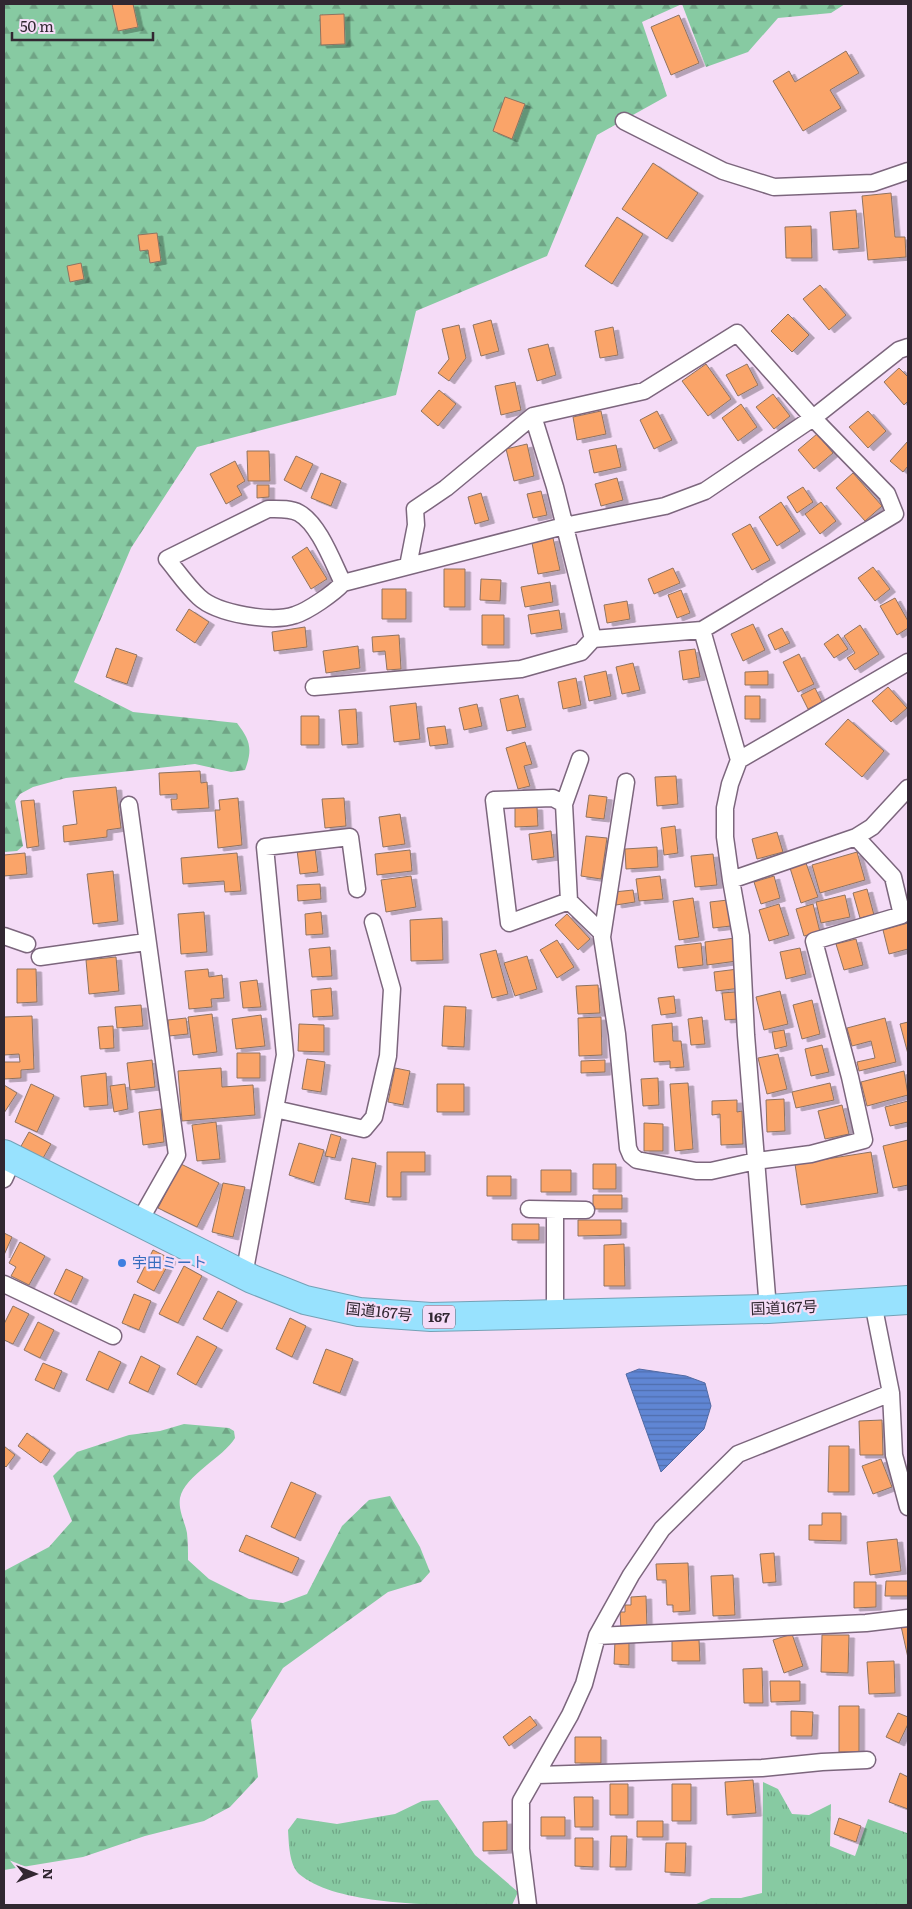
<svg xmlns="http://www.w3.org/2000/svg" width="912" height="1909" viewBox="0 0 912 1909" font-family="Literata,'Noto Sans JP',serif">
  <defs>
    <pattern id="grass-tufts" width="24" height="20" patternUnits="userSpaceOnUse" patternTransform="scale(1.25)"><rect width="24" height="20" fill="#87caa2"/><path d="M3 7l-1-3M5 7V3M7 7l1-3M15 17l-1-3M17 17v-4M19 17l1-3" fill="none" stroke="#6fa485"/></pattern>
    <pattern id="forest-firs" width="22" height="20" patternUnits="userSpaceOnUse" patternTransform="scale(1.25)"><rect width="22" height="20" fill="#87caa2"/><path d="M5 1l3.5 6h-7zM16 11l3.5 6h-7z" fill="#6fa485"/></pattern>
    <pattern id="water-rules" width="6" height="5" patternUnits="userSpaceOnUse" patternTransform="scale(1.25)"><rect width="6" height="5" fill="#6086d4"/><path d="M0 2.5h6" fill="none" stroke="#506ead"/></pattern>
    <filter id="shadow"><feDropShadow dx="5.5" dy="3" stdDeviation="0" flood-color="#0004"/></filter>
  </defs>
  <rect width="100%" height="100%" fill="#f5dcf7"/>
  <path fill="url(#grass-tufts)" d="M763,1782L778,1789L792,1814L809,1815L831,1804L830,1846L855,1856L868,1819L907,1833L908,1905H694L711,1898H741L762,1893Z
    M438,1800L475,1855L518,1892L512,1905C457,1905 340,1909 299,1874C289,1864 289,1844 288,1830L297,1818L337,1824L395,1814L422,1801Z"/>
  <path fill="url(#forest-firs)" d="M4,4H845L831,13L778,18L748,52L706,67L682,4L642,22L667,96L597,135L547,256L416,311L396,395L197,447L131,548L74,682L133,712L237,723C250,740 253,749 245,770L231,772L195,764L66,778L33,787L20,794L15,801L23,846L17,851L4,852Z
    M184,1424L229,1428L234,1431L235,1438C224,1457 185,1475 180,1498C178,1510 185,1522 187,1533C188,1542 188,1552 188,1560L209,1579L249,1599L283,1603L307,1594L342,1526L369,1500L390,1496L420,1547L430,1572L421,1582L388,1592L283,1668L251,1720L258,1777L230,1807L204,1821L145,1836L83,1857L4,1870V1571L49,1547L72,1521L53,1476L77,1452L129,1435L160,1431Z"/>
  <path fill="url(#water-rules)" stroke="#526aa3" d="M639,1369L686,1376L705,1383L711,1406L704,1429L661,1472L626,1374Z"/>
  <path fill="#faa469" stroke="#8f7361" filter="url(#shadow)" d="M112,4H133L138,27L118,31Z
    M344,14L345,44L321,45L320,15Z
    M679,15L699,63L671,75L651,27Z
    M846,51L859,73L830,90L841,108L803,131L773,81L789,71L795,82Z
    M505,97L525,104L512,139L493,131Z
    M653,163L698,193L667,239L622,209Z
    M891,193L895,237H905L906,257L868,260L862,196Z
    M856,210L859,248L833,250L830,212Z
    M617,217L643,234L612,284L585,266Z
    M811,226L812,258H786L785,227Z
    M157,233L161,261L150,263L148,250L140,251L138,235Z
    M81,263L84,279L70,282L67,266Z
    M820,285L846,315L829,330L803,299Z
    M788,314L809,335L792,352L771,331Z
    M491,320L499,351L481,356L473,325Z
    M459,325L466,358L449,381L438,373L449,359L442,329Z
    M613,327L618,355L600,358L595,331Z
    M548,344L556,375L537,381L528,349Z
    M706,364L731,399L708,416L682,381Z
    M747,364L758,385L738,396L726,375Z
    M899,368L908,377V401L904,405L884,382Z
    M515,382L521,410L501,415L495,386Z
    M439,390L456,404L438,426L421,411Z
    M773,394L790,416L774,429L756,407Z
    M741,404L757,427L738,441L722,418Z
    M601,411L606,434L577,440L573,417Z
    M657,411L672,440L654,449L640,420Z
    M868,411L886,431L868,448L849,427Z
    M817,434L833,453L814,469L798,450Z
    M908,441V466L903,472L890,461Z
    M527,444L534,476L514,481L506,449Z
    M616,445L621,467L594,473L589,450Z
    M247,451H269L270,481H248Z
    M296,456L313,464L301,489L284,480Z
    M235,461L245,481L237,486L242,495L226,504L210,474Z
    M321,473L341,481L331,506L311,498Z
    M853,473L882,506L865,521L836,488Z
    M617,478L623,500L601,506L595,484Z
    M257,485H269V497L257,498Z
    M803,487L813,502L797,513L787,497Z
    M541,491L547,515L533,518L527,494Z
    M481,493L489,520L475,524L468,497Z
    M781,502L800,531L777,546L759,517Z
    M821,502L836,521L820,534L805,514Z
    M750,524L770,560L752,570L732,534Z
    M553,538L560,570L538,574L532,543Z
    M307,547L327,579L311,589L292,557Z
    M873,567L890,589L875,601L858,578Z
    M673,568L680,583L654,594L648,579Z
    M444,569H465V607H444Z
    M481,579L501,580L500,601L480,600Z
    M550,582L553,602L525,607L521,587Z
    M382,589H406V619H382Z
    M681,590L690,613L677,618L668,595Z
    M895,598L908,621V628L897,635L880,606Z
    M627,601L630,619L607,623L604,605Z
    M189,609L209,622L195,643L176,630Z
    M559,610L562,629L531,634L528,615Z
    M482,615H504V645H482Z
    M753,624L765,650L743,661L731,634Z
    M860,625L879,654L855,670L847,658L855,653L844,636Z
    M305,627L307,647L274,651L272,632Z
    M782,628L790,643L775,650L768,635Z
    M838,634L848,649L834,658L824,644Z
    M399,635L401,669L387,670L385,651L373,652L372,637Z
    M358,646L360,668L326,673L323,651Z
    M116,648L137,655L127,684L106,677Z
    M695,649L700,677L683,680L679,651Z
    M799,654L814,684L798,692L783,662Z
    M633,663L640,690L622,694L616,667Z
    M606,671L611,696L589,701L584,676Z
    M768,671V685H745V672Z
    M576,678L581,705L563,709L558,682Z
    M888,687L907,708L891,722L872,701Z
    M815,688L822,702L808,709L801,695Z
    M518,695L526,727L507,731L500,699Z
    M745,696H760V719H745Z
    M416,703L420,739L394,742L390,706Z
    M477,704L482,726L464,730L459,708Z
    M356,709L358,744L342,745L339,710Z
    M301,716H319V745H301Z
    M848,719L884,751L862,777L825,744Z
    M445,726L448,744L430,746L427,728Z
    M525,742L532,764L524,766L530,786L518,789L506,748Z
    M200,771L201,783L207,782L209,808L172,810L171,799H177V794L160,795L159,773Z
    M676,776L678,804L657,806L655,777Z
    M116,787L121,828L107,830V837L64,842L63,826L77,824L73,791Z
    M589,795L607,797L604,819L586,817Z
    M238,798L242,845L218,848L215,810H220L219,800Z
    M344,798L346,826L325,828L322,799Z
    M34,800L39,846L27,848L21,801Z
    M515,807H537L538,826L515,827Z
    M400,814L405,844L383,847L379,817Z
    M675,826L678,853L664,855L661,828Z
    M551,831L554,857L532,860L529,834Z
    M777,832L783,852L757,859L752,839Z
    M586,836L607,838L601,879L581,876Z
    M657,847L658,867L626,869L625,849Z
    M315,848L318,872L300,874L297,850Z
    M410,850L412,871L377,875L375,854Z
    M857,852L865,880L820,893L812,865Z
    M25,853L27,874L4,876V855Z
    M237,853L241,891L225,892L224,881L183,884L181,858Z
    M713,854L717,885L695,887L691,856Z
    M806,863L818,897L801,903L790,868Z
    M113,871L118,921L93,924L87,874Z
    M411,876L416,907L386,912L381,880Z
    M660,876L663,899L639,901L636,879Z
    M774,876L780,898L761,904L754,882Z
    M320,884L321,899L298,901L297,885Z
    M867,889L874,915L860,918L853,893Z
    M633,890L635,902L616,905L614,892Z
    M845,895L850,917L821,923L816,902Z
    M693,898L699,937L679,940L673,901Z
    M728,900L731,926L713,928L710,902Z
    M779,904L789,935L769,941L759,910Z
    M813,904L820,932L804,936L796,909Z
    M204,912L207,952L181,954L178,914Z
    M321,912L323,934L306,935L305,914Z
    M567,914L590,939L578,950L555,925Z
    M442,918L443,960L411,961L410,920Z
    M908,923V949L889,954L883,930Z
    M735,938L737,961L707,965L705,942Z
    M856,939L863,965L844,970L836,944Z
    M557,940L574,967L557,978L540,950Z
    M701,943L703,965L678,968L675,946Z
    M330,947L332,976L312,977L309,949Z
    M800,948L806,974L786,979L780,952Z
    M496,950L508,994L492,998L480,954Z
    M527,956L537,989L515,996L504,963Z
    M116,957L119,991L89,994L86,960Z
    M17,969H36L37,1002L17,1003Z
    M208,969L209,977L222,975L224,998L211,999L212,1007L189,1009L185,971Z
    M738,969L741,988L716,991L714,972Z
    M257,980L261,1007L243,1008L240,982Z
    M598,985L600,1013L578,1014L576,986Z
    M331,988L333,1016L313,1017L311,990Z
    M780,991L788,1024L764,1030L756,997Z
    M735,992L738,1019L725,1020L722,993Z
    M674,996L676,1013L661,1015L658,998Z
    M812,1000L820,1034L802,1039L793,1005Z
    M141,1005L143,1026L117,1028L115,1007Z
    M444,1006L466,1007L464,1047L442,1046Z
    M212,1014L217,1052L193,1055L188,1017Z
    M261,1015L265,1046L236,1049L232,1019Z
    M32,1016L34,1069L21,1070V1078L4,1079V1062H20L19,1054L4,1055V1017Z
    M601,1017L602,1055L579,1056L578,1018Z
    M702,1017L705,1044L691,1045L688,1019Z
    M186,1018L188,1034L169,1036L168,1020Z
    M885,1018L896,1062L859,1071L857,1062L875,1058L871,1041L852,1046L847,1028Z
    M908,1022V1054L900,1024Z
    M672,1023L673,1041H681L684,1067L670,1068V1061L654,1062L652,1025Z
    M299,1024L324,1025V1052L298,1051Z
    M113,1026L114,1048L100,1049L98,1027Z
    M784,1030L787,1046L775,1049L772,1032Z
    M822,1045L829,1072L811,1076L805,1049Z
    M237,1053H260V1078H237Z
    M778,1054L787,1089L767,1094L758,1058Z
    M307,1059L325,1062L321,1092L302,1089Z
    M152,1060L155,1087L130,1090L127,1063Z
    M605,1060V1072L581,1073V1061Z
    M221,1068L222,1087L253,1085L255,1115L182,1121L178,1071Z
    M395,1068L410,1071L403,1105L388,1102Z
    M904,1071L908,1095L867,1106L861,1082Z
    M106,1073L108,1105L84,1107L81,1076Z
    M658,1078L659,1105L643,1106L641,1079Z
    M688,1083L693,1149L675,1151L670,1084Z
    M830,1083L834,1100L796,1108L792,1092Z
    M31,1084L54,1095L37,1132L15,1122Z
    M125,1084L128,1109L114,1112L110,1086Z
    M437,1084H464V1112H437Z
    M4,1085L17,1093L4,1113Z
    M784,1099L785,1131L767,1132L766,1100Z
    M737,1100V1112L742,1111L743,1144L721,1145L720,1114L712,1115V1101Z
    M908,1101V1122L890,1126L885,1107Z
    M842,1105L849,1134L825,1139L818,1111Z
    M161,1109L164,1142L143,1145L139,1112Z
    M216,1122L220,1159L197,1161L192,1125Z
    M644,1123L663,1124V1151H644Z
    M29,1132L51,1144L42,1160L20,1148Z
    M331,1134L341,1137L335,1158L325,1156Z
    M908,1140V1185L893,1188L883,1146Z
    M299,1143L324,1150L314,1183L289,1175Z
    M387,1152H425V1172H401V1197H387Z
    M871,1152L878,1193L801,1205L795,1164Z
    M352,1158L376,1163L369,1203L345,1199Z
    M181,1164L219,1183L197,1227L158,1208Z
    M593,1164H616V1189H593Z
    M541,1170H571V1192H541Z
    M487,1176H511V1196H487Z
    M223,1183L245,1187L233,1237L212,1232Z
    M593,1195H622V1209H593Z
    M578,1220H621V1235L578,1236Z
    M512,1224H539V1240H512Z
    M4,1233L12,1237L4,1255Z
    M20,1242L45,1256L29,1285L11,1276L16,1267L9,1263Z
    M624,1244L625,1286H604V1245Z
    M153,1250L171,1259L154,1291L137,1282Z
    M184,1266L202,1276L178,1323L159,1314Z
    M66,1269L83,1277L71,1302L54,1294Z
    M218,1291L237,1301L222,1329L203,1319Z
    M134,1294L151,1301L139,1330L122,1323Z
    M13,1306L29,1314L13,1344L4,1340V1324Z
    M290,1318L306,1326L292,1357L276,1349Z
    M38,1322L54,1330L40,1358L24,1350Z
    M197,1336L217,1347L196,1385L177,1374Z
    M326,1349L353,1359L340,1393L313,1383Z
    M99,1351L121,1362L108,1390L86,1380Z
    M141,1356L160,1366L148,1392L129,1383Z
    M43,1363L62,1371L54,1389L35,1380Z
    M882,1420L883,1455H860L859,1421Z
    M27,1433L50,1450L41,1463L18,1446Z
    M4,1446L15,1455L6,1467L4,1465Z
    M829,1446H849V1492H828Z
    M881,1459L892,1487L873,1494L862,1466Z
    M291,1482L316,1493L295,1538L271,1527Z
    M822,1513H841V1541L809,1540V1525H822Z
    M246,1535L299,1558L292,1573L239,1551Z
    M897,1539L901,1571L870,1575L867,1542Z
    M774,1553L776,1582L763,1583L760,1554Z
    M688,1563L690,1611L673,1612V1605H667L666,1580H657L656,1564Z
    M733,1575L735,1615L713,1616L711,1576Z
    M886,1581H908V1596H885Z
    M854,1582H876V1607L854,1608Z
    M646,1596L647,1628L621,1629L620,1612H625V1605H631V1597Z
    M908,1624V1658L901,1626Z
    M792,1634L803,1666L784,1673L773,1640Z
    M822,1635H849L848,1673L821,1672Z
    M615,1640H629V1665L614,1664Z
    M672,1640H699L700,1661H672Z
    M894,1661L895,1693L869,1694L867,1662Z
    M762,1668L763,1703H744L743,1669Z
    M770,1681H800V1701L771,1702Z
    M839,1706H859V1752H839Z
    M791,1711L813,1712L812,1736H791Z
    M898,1713L908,1717V1724L899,1743L886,1737Z
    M530,1716L537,1725L509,1746L503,1737Z
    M575,1737H601V1763H575Z
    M900,1773L908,1777V1809L889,1802Z
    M753,1780L756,1813L727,1815L725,1782Z
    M610,1784H628V1815H610Z
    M672,1784H691V1821H672Z
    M574,1797H593V1827H575Z
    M541,1817H565V1836H541Z
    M839,1818L861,1826L856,1842L834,1834Z
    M507,1821V1850L483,1851V1822Z
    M637,1821H663V1837H637Z
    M611,1836H627L626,1867H610Z
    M575,1838H593V1867L575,1866Z
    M666,1843H686L685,1873L665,1872Z"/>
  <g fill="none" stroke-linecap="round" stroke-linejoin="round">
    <defs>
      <path id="street" d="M624,121L723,171L774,187L873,183L908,171
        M533,416L555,487L593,639
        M343,583C333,563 319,524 299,513C290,508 277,509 268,509L167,559C177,571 187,586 199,597C217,614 272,623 295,615C308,611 334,593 343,583L564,526L665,506L705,491L813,418L899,350L908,347
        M702,630L739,760L730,784L725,808V837L731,880L741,936L746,1035L768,1309
        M314,687L521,669L581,652L593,639L702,630L895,514L887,494L813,418L737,333L644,391L533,416L446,488L415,509L416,525L408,566
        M739,760L908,662
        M626,782L602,937L617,1034L628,1148L631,1155L637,1160L696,1171H711L756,1161L811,1154L864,1140L850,1077L814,941L902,915L893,877L856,837
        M564,804L580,759
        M129,805L177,1155L139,1222
        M731,880L856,837L872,827L908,788
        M569,901L509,923L494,800L553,798L564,804L569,901L602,933
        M4,936L27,944
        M40,957L146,942
        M275,1109L364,1129L374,1117L388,1056L392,989L373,922
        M4,1179L13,1159
        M529,1209L586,1210
        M244,1275L285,1055L265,847L350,837L357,889
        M4,1284L113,1336
        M555,1314V1210
        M891,1393L894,1455L908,1507
        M597,1636L866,1623L908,1618
        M537,1775L762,1768L822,1762L867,1760
        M528,1905L521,1849V1801L570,1715L584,1684L597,1636L631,1575L662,1529L738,1454L891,1393L873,1303"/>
      <path id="highway" d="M4,1154L252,1279L305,1300L359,1312L431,1317L768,1309L908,1300"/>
    </defs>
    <use href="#street" stroke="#7c667d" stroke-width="19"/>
    <use href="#highway" stroke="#74a1b6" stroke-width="30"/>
    <use href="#street" stroke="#fff" stroke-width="16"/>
    <use href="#highway" stroke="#98e2fe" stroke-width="28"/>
  </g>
  <circle fill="#3f7fe0" stroke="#f5dcf7" stroke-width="2" cx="122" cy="1263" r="5"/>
  <g text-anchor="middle" stroke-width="4.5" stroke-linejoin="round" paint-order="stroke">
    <rect fill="#f5dcf7" stroke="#6c5d6c" stroke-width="1" x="423" y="1305.5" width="32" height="23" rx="4"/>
    <g font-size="14" font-weight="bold" fill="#312731">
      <text x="439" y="1322">167</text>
    </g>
    <g font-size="15" fill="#366cbe" stroke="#f5dcf7" text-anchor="start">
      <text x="132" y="1268">宇田ミート</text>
    </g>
    <g font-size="15" fill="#312731" stroke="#f5dcf7">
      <text transform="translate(784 1308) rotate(-2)" y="5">国道167号</text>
      <text transform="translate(379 1312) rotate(6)" y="5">国道167号</text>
    </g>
  </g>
  <rect width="912" height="1909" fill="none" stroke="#312731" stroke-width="10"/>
  <g transform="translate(35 1874) rotate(90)" stroke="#f5dcf7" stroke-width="4" paint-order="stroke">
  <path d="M0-4L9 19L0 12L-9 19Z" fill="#312731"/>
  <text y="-8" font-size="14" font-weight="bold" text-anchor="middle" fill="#312731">N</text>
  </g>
  <path d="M12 32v8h141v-8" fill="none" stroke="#312731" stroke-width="2.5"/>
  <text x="20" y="32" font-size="15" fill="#312731" stroke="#f5dcf7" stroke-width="4" paint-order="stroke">50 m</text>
</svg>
